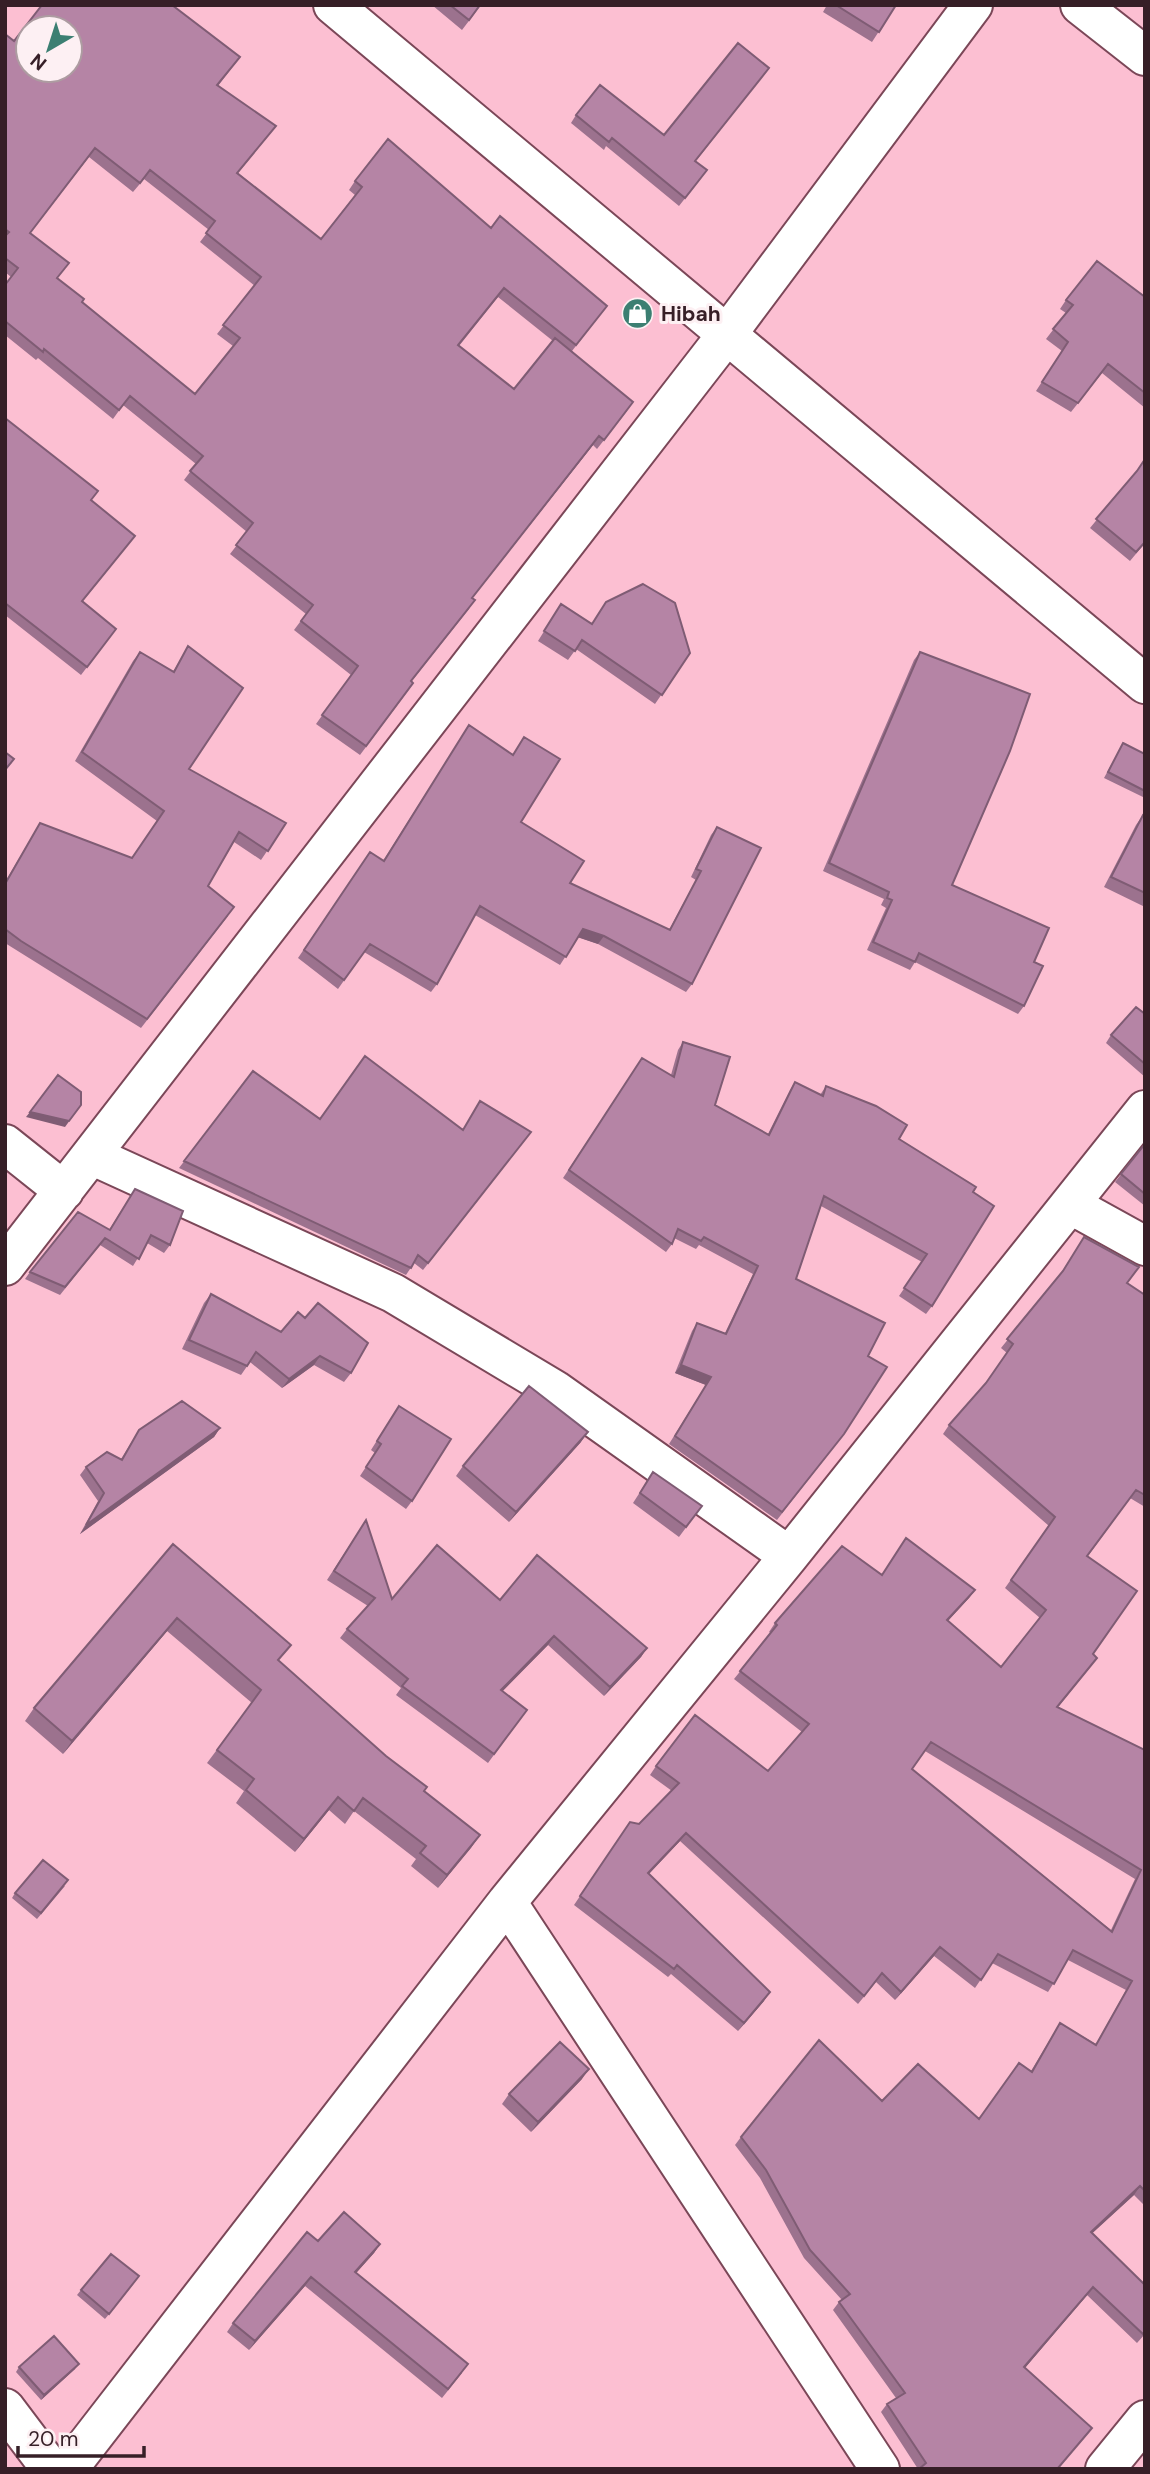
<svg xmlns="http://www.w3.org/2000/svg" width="1150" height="2474" viewBox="0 0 1150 2474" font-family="'DM Sans',sans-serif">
  <rect width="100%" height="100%" fill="#fcbfd2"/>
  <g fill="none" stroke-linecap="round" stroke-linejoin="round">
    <defs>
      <path id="minor" d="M333,5L1145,684
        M1080,5L1145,56
        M5,1144L64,1191
        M93,1156L393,1293L555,1390L789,1556
        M1071,1205L1145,1246
        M5,1266L728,333L973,5
        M507,1902L880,2469
        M5,2408L51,2469
        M68,2469L507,1902L789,1556L1145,1110
        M1105,2469L1145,2420"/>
    </defs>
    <use href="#minor" stroke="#7b4758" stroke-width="42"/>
    <use href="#minor" stroke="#fff" stroke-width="38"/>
  </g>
  <path fill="#9c728e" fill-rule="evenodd" d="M432,5H481L462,30Z
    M827,5H896L872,42L823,12Z
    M5,34L14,41L240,57L218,86L276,126L238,173L321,239L355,195L349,190L355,181L491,228L607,306L572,351L627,411L597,449L593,445L472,598L469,609L411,682L407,692L360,755L316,724L351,675L294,630L306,614L230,554L247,532L184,480L196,464L123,405L113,419L38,358L36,360L5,335V285L11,277L5,272ZM89,157L133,192L144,179L209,230L200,242L255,286L217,334L233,346L195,394L82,302L58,278L30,233ZM498,297L553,341L514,389L459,346Z
    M769,68L696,161L701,178L679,206L606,146L604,150L571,123L576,115L664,135Z
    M1145,297V408L1102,373L1071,412L1036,391L1062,351L1046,339L1066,313L1060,309L1066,300Z
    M5,418L91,501L135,536L82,602L110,637L81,675L5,615Z
    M1137,471L1145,543L1130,561L1090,528Z
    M561,604L591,623L690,653L655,704L576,649L568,660L538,641Z
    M188,646L189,769L286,823L261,860L234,842L208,886L228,916L141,1028L5,943V882L40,823L132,858L157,821L75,761L133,661L140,652L173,672Z
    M920,652L952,885L1034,962L1024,1006L1018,1014L915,962L910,970L867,950L886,908L881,905L884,899L823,871L914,660Z
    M469,725L513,755L524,737L521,822L570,883L669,930L696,880L691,877L711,835L717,827L692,984L686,992L598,944L578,937L560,965L475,915L437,984L431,992L364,952L338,989L298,958L370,852L383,861Z
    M1123,743L1145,754V798L1104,778Z
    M1143,815L1145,816V907L1104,887L1136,825Z
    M1145,1014V1077L1106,1043L1111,1035Z
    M683,1042L715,1105L768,1134L790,1090L795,1082L820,1095L826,1086L973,1192L932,1306L926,1314L899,1296L922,1262L821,1206L796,1279L868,1356L844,1434L777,1520L669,1444L706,1385L675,1373L692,1331L697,1323L725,1333L753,1274L699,1245L696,1249L674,1238L672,1244L666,1252L563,1178L642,1058L671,1075L678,1050Z
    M253,1071L320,1119L462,1130L531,1132L423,1270L414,1263L406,1275L179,1168Z
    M1145,1144V1206L1115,1182Z
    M130,1197L170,1245L164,1253L147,1243L133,1266L100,1245L60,1295L25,1279L30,1272L109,1230Z
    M1084,1237L1127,1283L1145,1295V1507L1130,1498L1088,1556L1093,1654L1091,1666L1058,1707L1145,1750V2206L1134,2195L1092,2233L1145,2334L1137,2343L1087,2295L1025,2368L1086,2436L918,2469L881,2412L887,2404L896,2398L833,2310L839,2302L842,2300L804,2258L760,2178L735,2145L741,2137L882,2101L979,2119L1031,2071L1060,2023L1096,2044L1126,1990L1068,1960L1048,1992L992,1963L975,1988L934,1956L895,2000L876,1982L858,2004L680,1841L649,1874L764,2001L738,2031L671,1974L668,1977L574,1905L630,1822L639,1824L672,1791L650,1775L656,1766L768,1771L802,1732L734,1679L771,1633L769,1632L775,1623L881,1575L975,1590L969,1598L948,1621L1001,1667L1040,1618L1005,1588L1049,1526L943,1434L949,1425L986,1383L1007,1353L1001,1348L1060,1275ZM925,1751L1135,1879L1111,1930L912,1769Z
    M211,1294L351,1373L344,1382L314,1365L282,1388L250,1362L241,1375L182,1349L204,1303Z
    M393,1415L412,1501L406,1509L360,1476L375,1453L371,1450Z
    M220,1428L214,1437L80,1534L98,1501L80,1475L86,1467L121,1459L139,1430Z
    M581,1442L509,1522L456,1476L463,1466Z
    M653,1472L702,1506L679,1537L633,1503Z
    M366,1520L392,1599L500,1600L647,1648L641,1657L604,1696L548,1645L502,1691L527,1710L488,1763L396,1695L401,1688L340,1638L347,1629L368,1606L327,1580Z
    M173,1544L279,1661L424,1791L480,1835L438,1888L411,1866L416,1859L354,1811L345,1824L329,1810L295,1852L236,1803L244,1791L207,1763L252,1703L167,1631L63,1754L25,1721L34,1708Z
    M65,1886L37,1919L12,1898L15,1893Z
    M582,2079L531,2132L502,2104L509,2094Z
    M318,2241L380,2244L374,2253L356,2273L462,2373L442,2398L305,2286L249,2350L227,2332L233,2323Z
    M135,2282L105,2319L77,2295L81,2290Z
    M19,2367L75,2369L41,2400L16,2372Z"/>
  <path fill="#7f5c74" d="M599,436L593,445L465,607L472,598Z
    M583,929L604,936L598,944L577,937Z
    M81,1105L65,1127L26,1117L30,1112Z
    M320,1356L314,1365L282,1388L289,1379Z
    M681,1365L711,1377L706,1385L675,1373Z
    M220,1428L214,1437L80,1534L86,1525Z
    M588,1432L581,1442L509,1522L516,1512Z
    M975,1590L969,1598L941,1628L947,1620Z
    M177,1618L167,1631L63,1754L72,1741Z
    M554,1636L548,1645L495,1699L501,1690Z
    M647,1648L641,1657L604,1696L610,1687Z
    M338,1797L329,1810L295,1852L304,1839Z
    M686,1833L680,1841L642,1881L648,1873Z
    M480,1835L471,1848L438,1888L447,1875Z
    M940,1947L934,1956L895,2000L901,1992Z
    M770,1992L764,2001L738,2031L744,2023Z
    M589,2069L582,2079L531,2132L538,2122Z
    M1140,2186L1134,2195L1085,2240L1091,2232Z
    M380,2244L374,2253L349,2281L355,2272Z
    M311,2277L305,2286L249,2350L255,2341Z
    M1093,2287L1087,2295L1018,2376L1024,2367Z
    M79,2364L75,2369L41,2400L44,2395Z"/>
  <path fill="#b584a5" stroke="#7f5c74" stroke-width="2" fill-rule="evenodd" d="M42,5H172L240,57L217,85L276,126L237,173L321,239L362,187L355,181L388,139L491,228L500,216L607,306L576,345L504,288L458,345L514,389L555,338L633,402L604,440L599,436L472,598L475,600L411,681L413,683L366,746L322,715L358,666L301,621L313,605L236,545L253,523L190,471L203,456L130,396L119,410L44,349L43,352L5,321V285L18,268L5,258V236L9,232L5,229V34L14,41ZM28,28H70V70H28ZM95,148L140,183L150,170L215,221L206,233L261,277L223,325L240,338L195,394L82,302L84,299L57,278L69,263L30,233Z
    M450,5H480L469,20Z
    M836,5H896L879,32Z
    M738,43L769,68L695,161L707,170L685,198L612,138L609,142L576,115L600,85L664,135Z
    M1097,261L1145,297V393L1108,364L1078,403L1042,382L1068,342L1053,329L1073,305L1066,300Z
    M5,418L98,491L91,500L135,536L82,601L116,629L87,667L5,603Z
    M1145,459V542L1136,552L1096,519L1137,471Z
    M643,584L675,603L690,653L662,695L582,640L575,651L544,631L561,604L592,624L606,602Z
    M188,646L243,688L189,769L286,823L268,851L239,832L208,886L234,907L147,1019L21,941L5,929V884L40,823L132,858L164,811L82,752L140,652L174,672Z
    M920,652L1030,694L1010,751L952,885L1049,928L1034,962L1043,966L1024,1006L919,953L915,962L873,942L892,900L887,898L889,892L829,863Z
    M469,725L513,755L524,737L560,759L521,822L584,861L570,883L670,930L701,871L696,869L717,827L761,848L692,984L604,936L583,929L566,957L480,906L437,984L370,944L344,980L304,950L370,852L384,861Z
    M1123,743L1145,754V791L1108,772Z
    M5,752L14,759L5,770Z
    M1143,815L1145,816V893L1111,877Z
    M1136,1007L1145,1014V1064L1111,1035Z
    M683,1042L730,1057L715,1105L769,1135L795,1082L823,1096L826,1086L876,1106L907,1125L899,1139L976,1187L973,1192L994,1206L932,1306L904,1288L927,1254L824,1196L796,1279L885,1323L868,1356L887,1367L844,1434L782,1512L675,1436L711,1377L681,1365L697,1323L726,1334L758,1266L704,1237L701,1241L678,1229L672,1244L569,1170L642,1058L674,1077Z
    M365,1056L463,1130L480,1101L531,1132L428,1263L418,1255L411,1268L184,1161L253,1071L320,1119Z
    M58,1075L81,1092V1105L69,1121L30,1112Z
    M1145,1144V1194L1121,1174Z
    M135,1189L183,1211L170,1245L151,1235L139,1259L105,1238L65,1287L30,1272L78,1212L110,1230Z
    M1084,1237L1139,1267L1127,1283L1145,1295V1495L1136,1490L1087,1556L1137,1591L1093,1654L1097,1658L1057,1707L1145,1750V2191L1140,2186L1091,2232L1145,2285V2332L1143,2334L1093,2287L1024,2367L1092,2428L1058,2468L1060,2469H919L926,2463L887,2404L905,2393L839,2302L850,2294L810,2250L766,2170L741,2137L819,2040L882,2101L918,2064L979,2119L1019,2063L1032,2072L1060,2023L1096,2045L1132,1981L1073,1950L1054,1984L998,1954L981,1980L940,1947L901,1992L882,1973L864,1996L686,1833L648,1873L770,1992L744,2023L677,1965L674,1969L580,1896L630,1822L639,1824L679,1783L656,1766L695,1715L768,1771L809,1724L740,1671L777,1625L775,1623L842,1546L882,1575L906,1538L975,1590L947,1620L1001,1667L1046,1610L1011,1580L1055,1517L949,1425L986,1383L1013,1344L1007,1339L1063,1271ZM931,1742L1141,1870L1112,1932L912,1769Z
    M211,1294L281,1332L298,1312L305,1318L318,1303L368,1343L351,1373L320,1356L289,1379L256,1352L247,1366L189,1340Z
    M529,1386L588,1432L516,1512L463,1466Z
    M182,1401L220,1428L86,1525L104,1493L86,1467L107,1452L122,1460L139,1430Z
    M399,1406L451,1439L412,1501L366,1467L381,1444L377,1441Z
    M653,1472L702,1506L686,1527L640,1493Z
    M366,1520L392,1599L437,1545L500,1600L537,1555L647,1648L610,1687L554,1636L501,1690L527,1710L494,1754L402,1686L408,1679L347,1629L375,1598L334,1571Z
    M173,1544L291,1645L278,1660L386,1756L427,1787L424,1791L480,1835L447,1875L420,1853L426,1846L363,1798L354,1811L338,1797L304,1839L246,1790L254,1779L217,1750L261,1690L177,1618L72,1741L34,1708Z
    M43,1860L68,1880L41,1913L15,1893Z
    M560,2042L589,2069L538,2122L509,2094Z
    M344,2212L380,2244L355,2272L468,2364L448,2389L311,2277L255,2341L233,2323L307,2232L318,2241Z
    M111,2254L139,2276L109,2314L81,2290Z
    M54,2336L79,2364L44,2395L19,2367Z"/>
  <defs>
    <symbol id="shop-disc" viewBox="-11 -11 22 22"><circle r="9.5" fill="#3c7f72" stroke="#fdf0f3"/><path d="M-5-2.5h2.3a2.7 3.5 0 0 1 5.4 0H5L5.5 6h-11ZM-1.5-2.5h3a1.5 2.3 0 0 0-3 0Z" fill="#fff"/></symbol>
  </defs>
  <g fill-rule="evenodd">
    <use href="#shop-disc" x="620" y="296" width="35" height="35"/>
  </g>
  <g text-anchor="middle" stroke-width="6" stroke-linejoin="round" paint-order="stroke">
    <g font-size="21" font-weight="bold" fill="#361f27" stroke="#fdf0f3" text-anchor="start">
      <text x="661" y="321">Hibah</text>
    </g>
  </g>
  <rect width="1150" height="2474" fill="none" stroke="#361f27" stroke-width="14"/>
  <g transform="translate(49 49) rotate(219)"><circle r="33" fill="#fdf0f3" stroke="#ad9ca1" stroke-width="2"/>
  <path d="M0-5L12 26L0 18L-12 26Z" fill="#3c7f72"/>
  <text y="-10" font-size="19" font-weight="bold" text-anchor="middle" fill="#361f27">N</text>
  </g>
  <path d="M18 2446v10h126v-10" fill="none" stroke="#361f27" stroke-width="3.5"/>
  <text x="28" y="2446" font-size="21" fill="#361f27" stroke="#fdf0f3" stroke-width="5" paint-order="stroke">20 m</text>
</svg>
